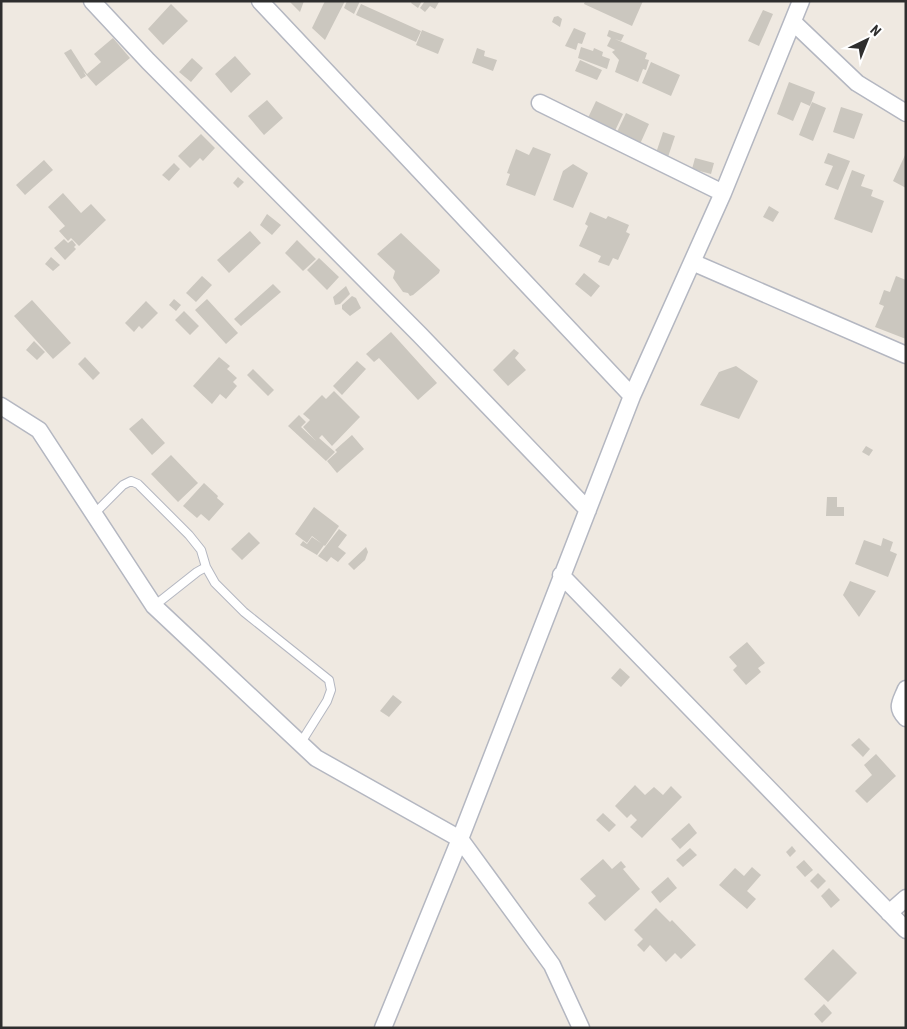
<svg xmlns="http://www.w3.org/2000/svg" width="907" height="1029" viewBox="0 0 907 1029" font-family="'Roboto Condensed',sans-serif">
  <rect width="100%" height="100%" fill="#efe9e1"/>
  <path fill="#cbc7bf" d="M289,1H304L300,12Z
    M325,1H345L325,40L312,28Z
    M347,1H360L354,14L344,8Z
    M412,1H422L418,8L411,3Z
    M425,1H438L439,2L435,9L430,6L425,12L420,8Z
    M585,1H643L632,26L584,4Z
    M171,4L188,21L163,45L148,29Z
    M361,4L421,31L416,42L356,15Z
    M763,10L773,14L759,46L748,41Z
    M558,16L562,19L560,27L552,22L554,17Z
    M574,28L586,33L582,44L578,43L576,50L565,46Z
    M422,30L444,39L438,54L416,45Z
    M609,30L624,35L621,41L615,39L647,53L645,59L649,60L646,70L643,69L638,82L615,72L619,60L612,52L615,50L607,46L611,38L607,36Z
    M113,38L130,58L96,86L83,71L86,76L81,79L64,53L71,49L87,74L101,62L94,54Z
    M581,47L593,51L594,48L603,52L602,56L610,59L607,69L578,58Z
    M477,48L485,51L484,56L497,60L493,71L472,63Z
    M235,56L251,74L231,93L215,74Z
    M192,58L203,68L191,82L179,72Z
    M580,60L602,70L597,80L575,71Z
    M651,62L680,75L671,96L642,83Z
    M789,82L815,92L810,106L801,102L793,121L777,114Z
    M267,100L283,118L264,135L248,116Z
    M596,101L623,114L613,135L586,122Z
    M812,102L826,108L813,141L799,135Z
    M841,107L863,114L854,139L833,132Z
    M626,113L649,124L640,144L617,132Z
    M663,132L675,136L668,157L656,153Z
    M201,134L215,148L203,161L200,158L190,168L178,156Z
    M533,147L551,154L535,196L506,185L510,174L507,173L516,149L529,155Z
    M828,153L850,161L838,190L825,185L833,166L824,163Z
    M906,153V188L893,181Z
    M695,158L714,163L711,174L692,169Z
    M44,160L53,170L25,195L16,185Z
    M174,163L180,169L169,181L162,175Z
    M573,164L588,173L573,208L553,200L563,171Z
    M852,170L865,175L861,186L873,190L871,196L884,201L872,233L834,219Z
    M238,177L244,182L238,188L233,183Z
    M63,193L81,213L91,204L106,220L79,246L71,238L68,241L59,231L65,226L48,207Z
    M769,206L779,212L773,222L763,217Z
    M590,212L606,219L608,216L629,225L626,232L630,234L618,260L613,258L609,266L598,262L601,256L579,246L588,226L585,224Z
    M267,214L281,225L272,235L260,225Z
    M250,231L261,243L229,273L217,260Z
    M401,233L440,270L439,273L413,295L410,296L408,293L403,292L393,278L395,271L377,254Z
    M64,239L68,243L72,240L76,245L74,247L76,249L65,260L54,248Z
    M297,240L316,259L303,271L285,253Z
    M51,257L60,265L53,271L45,264Z
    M319,258L339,277L327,290L307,270Z
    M584,273L600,286L591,297L575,284Z
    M202,276L212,285L196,302L186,293Z
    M896,276L906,280V339L875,327L884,306L879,304L884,290L890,292Z
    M273,284L281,292L241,326L234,319Z
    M346,286L350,294L340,304L335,305L333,297Z
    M352,296L356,298L361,308L350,316L342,309V305Z
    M174,299L181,305L176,311L169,305Z
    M207,299L238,333L226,344L195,310Z
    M32,300L71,343L53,359L14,316Z
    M146,301L158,313L142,329L139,326L134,332L125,323Z
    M184,311L199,326L190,335L175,320Z
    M391,332L437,383L418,400L379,358L374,362L366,354Z
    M34,341L45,352L37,360L26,350Z
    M514,349L519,353L515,358L526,370L508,386L493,370Z
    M85,357L100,373L93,380L78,364Z
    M219,357L230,366L227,369L237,378L233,382L237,386L226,399L220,394L212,404L193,386Z
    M357,361L366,369L342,395L333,386Z
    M736,366L758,381L739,419L700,405L719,372Z
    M253,369L274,390L268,396L247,375Z
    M334,391L360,417L332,446L322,435L319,438L335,452L326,461L288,426L299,415L306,422L301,427L316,441L303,427L310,420L303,414L322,395L326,399Z
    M142,418L165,443L152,455L129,429Z
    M352,435L364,449L337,473L327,461L337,452L335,450Z
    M866,446L873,450L869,456L862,452Z
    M171,455L198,483L178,502L151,474Z
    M204,483L218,496L217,498L224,504L209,521L201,514L197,518L183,506Z
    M827,497H837V507H844V516H826Z
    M314,507L339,526L325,546L312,536L307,543L295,534Z
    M339,529L347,535L338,547L346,553L338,562L331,557L327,562L318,556Z
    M249,532L260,543L242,560L231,549Z
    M312,537L324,545L317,555L300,545L303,541L307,544Z
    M883,538L893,542L890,551L897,554L888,577L855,564L864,540L881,546Z
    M366,547L368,552L365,560L354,570L348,564Z
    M850,581L876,591L859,617L843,595Z
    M747,642L765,663L758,668L761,672L746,685L733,670L737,666L729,657Z
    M620,668L630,677L621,687L611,678Z
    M393,695L402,702L389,717L380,711Z
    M859,738L870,749L863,757L851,745Z
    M876,754L896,776L867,803L855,791L872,775L864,765Z
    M635,785L645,795L654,787L663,795L671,786L682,797L642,838L630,827L637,820L631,814L627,818L615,806Z
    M603,813L616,825L609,832L596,820Z
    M689,823L697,833L680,849L671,839Z
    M792,846L796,851L790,857L786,852Z
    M690,848L697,855L683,867L676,860Z
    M603,859L612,869L621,861L626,867L623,869L640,889L605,921L588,903L596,896L580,879Z
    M804,860L813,870L805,877L796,867Z
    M752,867L761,875L747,891L756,899L747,909L719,885L735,868L744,876Z
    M818,873L826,881L818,889L810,881Z
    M668,877L677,888L660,903L651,892Z
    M829,888L840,900L831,908L821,896Z
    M656,908L670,922L672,920L696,945L681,959L675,953L666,962L650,945L644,952L637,945L643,939L634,930Z
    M833,949L857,973L828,1002L804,979Z
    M824,1004L832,1013L822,1023L814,1014Z"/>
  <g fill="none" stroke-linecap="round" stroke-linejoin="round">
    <defs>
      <path id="lane" d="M94,514L123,485L131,481L138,484L189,535L201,550L206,567
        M154,606L197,572L206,567L215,583L244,612L329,680L331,690L327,701L300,744"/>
      <path id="street" d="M92,1L148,61L420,335L588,510
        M260,1L632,396
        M793,22L857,83L906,113
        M540,103L723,193
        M692,262L906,355
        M1,406L39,430L154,606L316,758L460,839L552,965L581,1028
        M561,575L906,930
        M906,689C901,702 895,707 906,718
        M889,913L906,898
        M383,1028L460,839L632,396L723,193L801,1"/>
    </defs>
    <use href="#lane" stroke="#b4b7c1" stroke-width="10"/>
    <use href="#street" stroke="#b4b7c1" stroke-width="19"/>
    <use href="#lane" stroke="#fff" stroke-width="8"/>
    <use href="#street" stroke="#fff" stroke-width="16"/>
  </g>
  <rect width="907" height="1029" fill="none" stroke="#2e2e2e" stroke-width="5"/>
  <g transform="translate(867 40) rotate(43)" stroke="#ffffff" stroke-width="4" paint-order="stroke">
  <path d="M0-4L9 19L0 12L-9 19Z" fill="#2e2e2e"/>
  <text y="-8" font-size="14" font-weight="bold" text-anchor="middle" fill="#2e2e2e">N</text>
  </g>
</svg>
